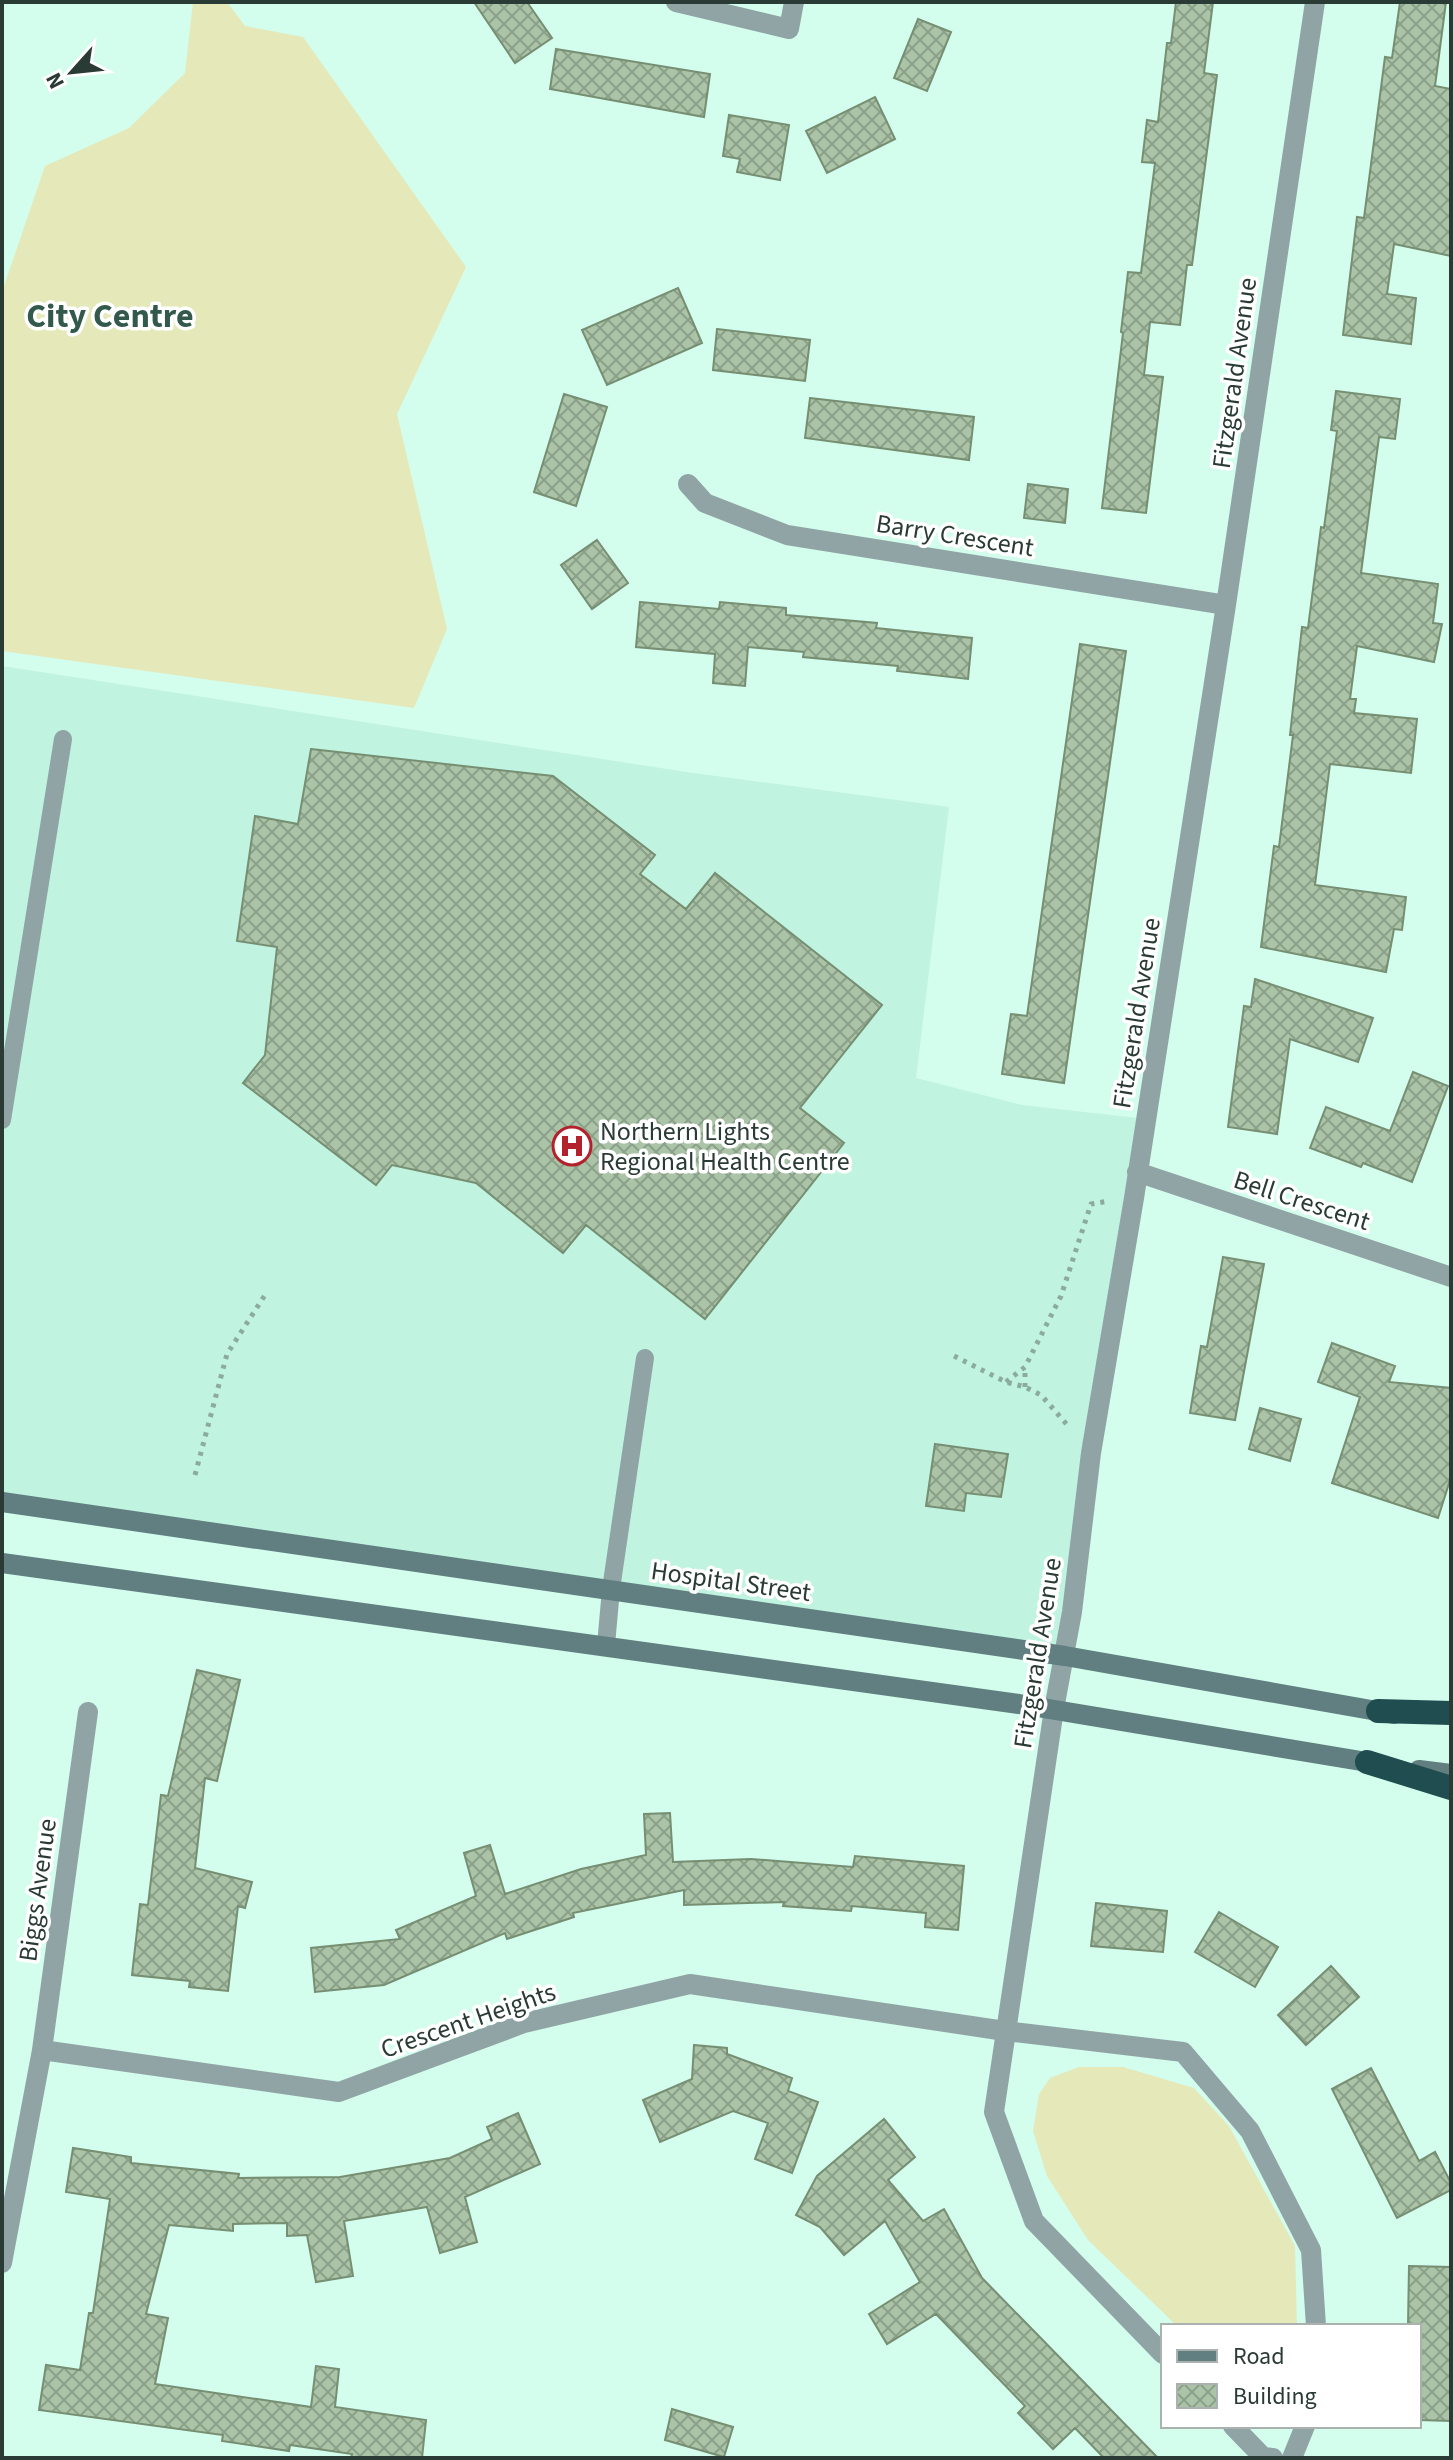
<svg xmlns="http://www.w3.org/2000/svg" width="1453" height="2460" viewBox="0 0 1453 2460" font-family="'Source Sans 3',sans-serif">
  <defs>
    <pattern id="building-cross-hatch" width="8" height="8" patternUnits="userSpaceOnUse" patternTransform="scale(2)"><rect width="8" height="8" fill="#abc4a7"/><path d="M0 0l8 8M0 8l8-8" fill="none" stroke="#8ba089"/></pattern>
  </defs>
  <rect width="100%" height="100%" fill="#d3fded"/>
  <path fill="#c0f3e0" d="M2,666L686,772L949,807L916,1078L1022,1105L1146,1119L1065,1656L2,1502Z"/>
  <path fill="#e5e9b9" d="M193,2H227L245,26L303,37L466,267L397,414L447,629L414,708L2,651V292L45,166L129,128L185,73Z
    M1079,2067H1123L1194,2088L1229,2126L1295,2246L1297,2326H1177L1088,2240L1047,2176L1033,2131L1039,2094L1050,2078Z"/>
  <path fill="url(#building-cross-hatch)" stroke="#768e72" stroke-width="2" d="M474,2H527L552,38L515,63Z
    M1176,2H1213L1204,73L1217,75L1192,265H1187L1180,325L1150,322L1144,375L1163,377L1146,513L1102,508L1123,333L1121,332L1128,272L1141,273L1155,163L1142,162L1147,120L1158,122L1167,43H1171Z
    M1400,2H1446L1435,86L1451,89V256L1394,244L1387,294L1416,298L1411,344L1343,335L1357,217L1364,218L1385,57L1392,58Z
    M918,19L951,32L927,91L894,78Z
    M556,49L710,74L704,117L550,89Z
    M875,97L895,139L827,173L806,131Z
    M729,115L789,125L780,180L737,172L740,159L723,156Z
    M678,288L702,343L607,385L582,330Z
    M717,329L810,340L805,381L713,370Z
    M1336,391L1400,399L1395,439L1379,437L1361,573L1438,584L1433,623L1442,624L1434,662L1357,646L1350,699H1356L1354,713L1417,719L1411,773L1330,764L1315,885L1406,897L1402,930L1394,929L1386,972L1261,947L1274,846L1279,847L1293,735H1290L1302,627L1308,628L1321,527L1324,528L1337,431L1331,430Z
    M564,394L607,407L576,506L534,492Z
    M810,398L974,417L969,460L805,438Z
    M1028,484L1068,489L1065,523L1024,518Z
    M597,540L628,583L592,609L561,565Z
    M640,602L719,609L720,602L786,608V615L877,623L876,628L972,638L968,679L897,671L898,666L803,657L804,652L748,647L745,686L713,683L715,654L636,647Z
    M1080,644L1126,651L1064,1083L1002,1074L1011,1014L1027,1016Z
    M311,749L553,776L655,855L640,874L686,909L715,873L882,1005L800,1108L844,1143L705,1319L586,1225L563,1253L476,1183L392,1165L376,1185L243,1083L265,1055L277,947L237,941L255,816L298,824Z
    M1255,979L1373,1018L1358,1062L1290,1039L1277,1134L1228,1127L1244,1006L1251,1007Z
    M1413,1072L1448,1086L1412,1182L1363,1163L1361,1167L1310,1148L1326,1107L1390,1131Z
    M1223,1257L1264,1264L1235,1420L1190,1413L1201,1346L1207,1347Z
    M1332,1343L1395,1366L1389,1382L1451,1388V1477L1438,1518L1332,1483L1360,1397L1318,1382Z
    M1260,1408L1301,1419L1290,1461L1249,1449Z
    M935,1444L1008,1454L1001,1497L966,1493L964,1511L926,1506Z
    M197,1670L240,1680L217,1781L205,1778L195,1868L252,1882L245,1908L238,1906L228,1991L189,1987L190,1981L132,1975L140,1904L148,1905L161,1795L168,1796Z
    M670,1813L673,1862L751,1859L853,1867L855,1856L964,1866L958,1930L925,1927L926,1913L852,1906L851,1911L783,1906L784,1902L684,1905V1890L573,1913L574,1917L507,1939L505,1933L384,1985L315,1992L311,1948L400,1939L396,1930L476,1896L464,1853L490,1845L505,1894L581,1869L646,1855L644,1814Z
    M1096,1903L1167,1911L1163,1952L1091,1946Z
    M1219,1912L1278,1947L1255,1987L1195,1952Z
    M1331,1966L1359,1997L1306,2045L1278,2015Z
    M694,2045L727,2048V2054L792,2078L788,2091L818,2102L792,2173L755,2159L768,2123L733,2111L660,2142L643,2100L692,2079Z
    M1371,2068L1419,2161L1435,2152L1451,2183V2190L1397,2218L1332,2089Z
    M518,2113L540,2164L465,2197L477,2242L440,2253L427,2207L344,2221L353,2276L316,2282L307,2235L287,2236V2223L233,2224V2231L169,2225L146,2314L168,2318L155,2384L311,2407L316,2366L339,2369L335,2407L426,2420L422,2458H351L352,2454L290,2445L289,2451L222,2441L223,2435L39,2410L46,2365L80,2370L89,2313H93L110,2199L66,2192L73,2148L131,2157V2163L239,2174L238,2178L340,2177L450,2158L492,2139L487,2127Z
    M884,2119L915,2157L888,2180L923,2221L944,2209L982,2278L1158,2458H1104L1075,2428L1053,2449L1018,2413L1025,2406L936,2314L887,2344L869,2314L920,2282L885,2221L844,2255L820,2227L796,2215L817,2176Z
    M1409,2266L1451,2267V2421L1419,2420V2326H1408Z
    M672,2409L733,2427L724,2457L665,2440Z"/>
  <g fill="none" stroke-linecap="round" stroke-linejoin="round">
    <path stroke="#8cab9f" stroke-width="5" stroke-dasharray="4 6" stroke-linecap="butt" d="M954,1356L1006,1382L1025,1387L1041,1395L1070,1428
      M1006,1382L1025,1367L1061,1296L1091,1204L1109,1201
      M1025,1387V1368
      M195,1475L227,1354L265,1295"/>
    <path stroke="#90a4a5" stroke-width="18" d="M2,1120L63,739
      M606,1645L611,1589L645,1358"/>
    <path stroke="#90a4a5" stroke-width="20" d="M676,2L789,29L794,2
      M688,484L705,503L787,535L1226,605
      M1137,1172L1451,1277
      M42,2050L339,2092L524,2023L690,1984L1005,2031L1183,2052L1250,2131L1311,2250L1316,2326
      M2,2263L42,2050L88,1712
      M1163,2354L1034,2221L994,2112L1054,1709L1072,1612L1091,1453L1134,1198L1226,605L1315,2
      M1233,2426L1263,2457L1273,2458
      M1292,2458L1305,2426"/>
    <path stroke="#617e80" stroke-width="20" d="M2,1502L1065,1656L1394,1714
      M2,1563L1019,1704L1379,1764
      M1419,1770L1451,1774"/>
    <path stroke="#204d4f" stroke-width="24" d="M1378,1711L1451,1713
      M1367,1762L1451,1788"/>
  </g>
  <defs>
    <symbol id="hospital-ring" viewBox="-11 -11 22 22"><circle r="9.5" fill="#fff" stroke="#b3222c" stroke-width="1.5"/><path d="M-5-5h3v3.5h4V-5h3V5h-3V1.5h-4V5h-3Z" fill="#b3222c"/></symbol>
  </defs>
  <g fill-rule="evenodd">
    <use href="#hospital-ring" x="550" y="1124" width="44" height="44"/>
  </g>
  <g text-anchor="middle" stroke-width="7" stroke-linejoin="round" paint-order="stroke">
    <g font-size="26" fill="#2a3b35" stroke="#fff">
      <text transform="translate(1234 373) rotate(-82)" y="9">Fitzgerald Avenue</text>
      <text transform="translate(955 535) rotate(9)" y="9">Barry Crescent</text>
      <text transform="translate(1136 1013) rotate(-81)" y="9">Fitzgerald Avenue</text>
      <text transform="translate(1302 1200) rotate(18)" y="9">Bell Crescent</text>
      <text transform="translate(731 1581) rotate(8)" y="9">Hospital Street</text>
      <text transform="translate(1037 1653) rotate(-81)" y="9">Fitzgerald Avenue</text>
      <text transform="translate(37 1890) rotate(-82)" y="9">Biggs Avenue</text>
      <text transform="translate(468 2020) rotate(-19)" y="9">Crescent Heights</text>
    </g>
    <g font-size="26" fill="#2a3b35" stroke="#fff" text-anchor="start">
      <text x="600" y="1140">Northern Lights<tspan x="600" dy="30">Regional Health Centre</tspan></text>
    </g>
    <g font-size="34" font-weight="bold" fill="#33594c" stroke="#fff">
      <text x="110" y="327">City Centre</text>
    </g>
  </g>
  <rect width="1453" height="2460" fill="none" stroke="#2a3b35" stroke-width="8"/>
  <rect x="1161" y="2324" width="260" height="104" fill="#ffffff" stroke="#aab1ae" stroke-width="2"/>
  <rect x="1177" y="2350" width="40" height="12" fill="#617e80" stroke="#aab1ae" stroke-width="2"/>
  <text x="1233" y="2364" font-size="24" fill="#2a3b35">Road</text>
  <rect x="1177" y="2384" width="40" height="24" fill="url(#building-cross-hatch)" stroke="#aab1ae" stroke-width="2"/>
  <text x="1233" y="2404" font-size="24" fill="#2a3b35">Building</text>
  <g transform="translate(72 72) rotate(243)" stroke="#ffffff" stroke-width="6" paint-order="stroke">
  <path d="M0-6L14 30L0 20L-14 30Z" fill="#2a3b35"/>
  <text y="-12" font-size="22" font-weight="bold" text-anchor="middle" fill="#2a3b35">N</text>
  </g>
</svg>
